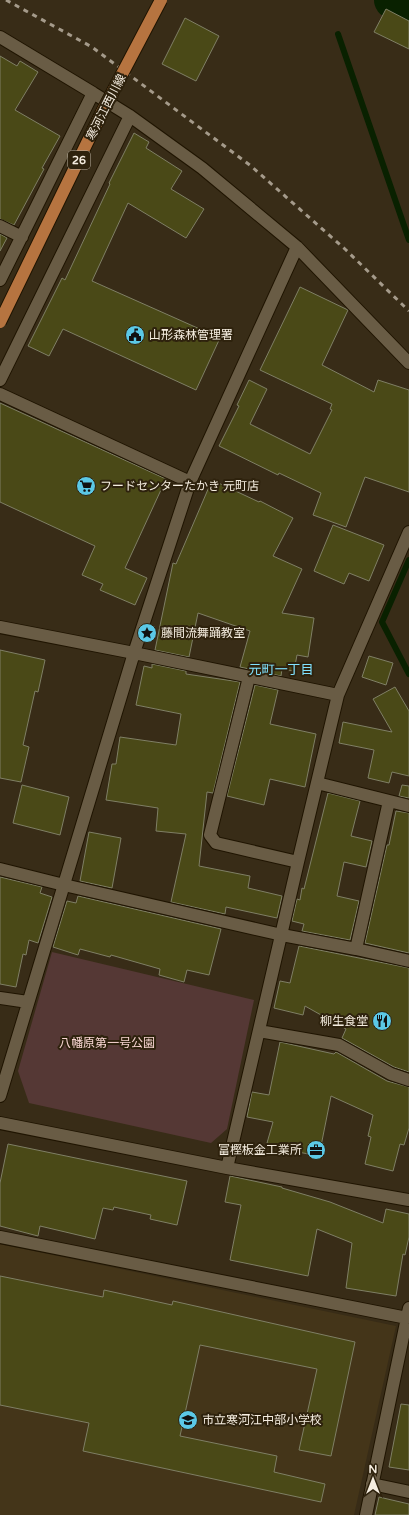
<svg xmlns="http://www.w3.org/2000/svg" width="409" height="1515" viewBox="0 0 409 1515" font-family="'Varela Round','Noto Sans JP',sans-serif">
  <rect width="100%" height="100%" fill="#382c17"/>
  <path fill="#443519" d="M0,1244L396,1326L354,1515H0Z"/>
  <path fill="#553835" d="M52,952L254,1000L227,1129L211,1143L29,1103L18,1071Z"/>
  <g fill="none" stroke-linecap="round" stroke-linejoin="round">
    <path stroke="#092100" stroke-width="6" d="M338,34L409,240
      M409,560L382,622L409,674"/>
    <path stroke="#092100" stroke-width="38" d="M393,0L409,9"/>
  </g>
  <path fill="#4a4917" stroke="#7f7f65" d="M386,9L409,21V49L374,32Z
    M185,18L219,36L196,81L162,64Z
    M0,56L17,66L20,61L38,72L15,110L60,136L42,168L44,169L14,225L0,219Z
    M134,133L149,142L146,148L182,171L171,189L204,209L186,238L128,203L92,281L220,338L196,390L63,329L49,356L28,346L62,278L65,280L110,184L109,183Z
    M0,234L7,238L0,251Z
    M300,287L348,310L322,365L374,392L378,380L409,390V492L365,477L346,527L313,515L321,493L279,473L278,475L219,446L239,406L237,405L249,380L267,389L250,424L310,454L332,410L330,409L332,404L260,370Z
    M0,403L166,479L125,568L147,578L135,605L100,590L103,584L82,575L95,546L0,502Z
    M212,480L259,502L260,501L293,518L273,556L302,569L282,613L314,618L308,657L297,655L294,671L282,669L281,676L240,667L250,631L198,613L189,657L155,650L173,563L176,564Z
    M333,525L384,545L369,581L349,573L344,584L314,571Z
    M0,650L45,660L38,692L35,691L23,745L29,747L21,782L0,778Z
    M369,656L393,663L386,685L362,677Z
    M152,664L186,671V674L240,682L213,793L207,792L199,866L250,876L248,888L282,896L277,918L226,907L225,914L171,902L186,834L156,831L158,808L106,800L112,764H116L120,737L176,745L181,714L136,705L144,666L152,668Z
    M255,685L278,690L270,724L316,734L305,787L270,779L264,805L227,796Z
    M395,687L409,711V776L392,772L389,783L368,778L374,750L339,743L343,722L392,732L373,699Z
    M22,785L69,797L60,835L13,823Z
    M402,785L409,786V798L399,796Z
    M328,793L360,801L351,836L372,841L366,867L344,862L337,896L359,901L350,940L302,931L304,924L292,921L297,899L300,900L302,888L304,889Z
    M396,811L409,813V953L365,943L387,845H389Z
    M89,832L121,838L112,888L80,881Z
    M0,877L42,887L40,893L52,897L38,943L29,940L26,955L23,954L16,987L0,984Z
    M78,896L221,929L209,975L187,970L184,982L159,975L160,969L111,955L110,957L80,949L78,955L53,947L67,901L76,903Z
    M299,946L409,968V1072L394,1067L342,1038L346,1029L305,1006L303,1015L274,1008L280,981L290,983Z
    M280,1042L334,1054L336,1052L387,1081L409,1087V1128L404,1145L400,1144L393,1171L365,1164L371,1137L368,1136L373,1115L331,1096L319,1156L298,1152L267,1143L273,1122L247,1117L252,1092L269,1095Z
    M8,1144L187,1181L177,1225L150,1219L151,1215L114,1207L113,1210L103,1208L95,1239L40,1226L38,1236L0,1226V1183Z
    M230,1176L282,1187V1188L330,1202L383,1223L386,1209L409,1214V1237L405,1255L403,1254L396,1296L346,1288L352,1243L317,1229L308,1276L230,1260L241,1205L225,1202Z
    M0,1276L103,1297L104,1290L172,1305L173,1301L355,1342L331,1456L299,1450L317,1369L200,1345L180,1436L277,1456L274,1472L325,1484L321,1502L83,1451L89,1423L0,1405Z
    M401,1404L409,1405V1470L389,1467Z
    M379,1497L409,1504V1515H375Z"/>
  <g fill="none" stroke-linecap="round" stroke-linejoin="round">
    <defs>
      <path id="minor" d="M0,37L93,93L0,280
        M93,93L130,116L202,168L297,247L409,363
        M0,226L22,237
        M0,380L130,116
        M0,394L190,482
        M0,627L134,653L338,695
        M249,677L210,835L216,843L298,862
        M317,783L409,806
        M0,869L64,885L282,935L356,949L409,961
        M356,949L389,801
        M0,998L28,1002
        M259,1031L339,1045L391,1074L409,1080
        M0,1096L134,653L190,482L297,247
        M0,1123L227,1168L409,1200
        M227,1168L298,862L338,695L409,532
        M0,1237L407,1318
        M372,1484L409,1492
        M366,1515L409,1308"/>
    </defs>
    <use href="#minor" stroke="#1f1401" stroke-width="14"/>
    <use href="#minor" stroke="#695c45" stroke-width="12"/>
    <path stroke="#a59b8b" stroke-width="3" stroke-dasharray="5 5" stroke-linecap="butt" d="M6,0L92,47L251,166L346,250L409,311"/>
    <defs>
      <path id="major-bridge" d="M0,322L101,114L161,0"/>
    </defs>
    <use href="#major-bridge" stroke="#1f1401" stroke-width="14" stroke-linecap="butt"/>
    <use href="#major-bridge" stroke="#b67440" stroke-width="12"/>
  </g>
  <defs>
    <symbol id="civic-disc" viewBox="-11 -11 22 22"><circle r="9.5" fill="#5bc8e6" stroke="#2e220d"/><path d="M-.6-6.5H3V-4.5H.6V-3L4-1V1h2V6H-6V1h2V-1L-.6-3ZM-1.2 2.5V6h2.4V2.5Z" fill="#111"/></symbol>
    <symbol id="supermarket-disc" viewBox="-11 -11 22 22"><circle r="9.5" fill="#5bc8e6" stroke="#2e220d"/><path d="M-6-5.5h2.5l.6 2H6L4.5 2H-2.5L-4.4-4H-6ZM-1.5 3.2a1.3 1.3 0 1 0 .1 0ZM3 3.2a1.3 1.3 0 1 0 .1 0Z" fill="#111"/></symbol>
    <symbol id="sight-disc" viewBox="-11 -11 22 22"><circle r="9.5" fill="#5bc8e6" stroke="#2e220d"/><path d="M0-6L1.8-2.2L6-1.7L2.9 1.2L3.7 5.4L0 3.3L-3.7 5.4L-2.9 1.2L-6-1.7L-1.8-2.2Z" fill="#111"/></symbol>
    <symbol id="restaurant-disc" viewBox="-11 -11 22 22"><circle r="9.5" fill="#5bc8e6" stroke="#2e220d"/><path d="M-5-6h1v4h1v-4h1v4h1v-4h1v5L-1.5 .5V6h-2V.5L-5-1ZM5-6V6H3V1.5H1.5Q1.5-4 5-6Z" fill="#111"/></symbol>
    <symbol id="office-disc" viewBox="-11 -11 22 22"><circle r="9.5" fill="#5bc8e6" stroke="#2e220d"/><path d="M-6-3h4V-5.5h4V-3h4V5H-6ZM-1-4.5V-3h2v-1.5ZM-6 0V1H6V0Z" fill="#111"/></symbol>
    <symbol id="school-disc" viewBox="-11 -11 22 22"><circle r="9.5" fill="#5bc8e6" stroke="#2e220d"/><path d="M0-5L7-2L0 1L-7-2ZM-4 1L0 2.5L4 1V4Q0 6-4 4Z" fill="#111"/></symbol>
  </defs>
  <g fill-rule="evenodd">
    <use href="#civic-disc" x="124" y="324" width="22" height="22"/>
    <use href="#supermarket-disc" x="75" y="475" width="22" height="22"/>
    <use href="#sight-disc" x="136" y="622" width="22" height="22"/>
    <use href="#restaurant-disc" x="371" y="1010" width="22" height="22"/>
    <use href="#office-disc" x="305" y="1139" width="22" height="22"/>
    <use href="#school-disc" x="177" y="1409" width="22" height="22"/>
  </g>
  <g text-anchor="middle" stroke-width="4" stroke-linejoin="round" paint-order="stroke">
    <rect fill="#2e220d" stroke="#b9b0a1" stroke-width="1" x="68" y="151" width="22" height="18" rx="3"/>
    <g font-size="11" font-weight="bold" fill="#f5ede0">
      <text x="79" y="164">26</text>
    </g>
    <g font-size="12" fill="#f5ede0" stroke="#2e220d">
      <text transform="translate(106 107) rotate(-63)" y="4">寒河江西川線</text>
    </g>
    <g font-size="12" fill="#f5ede0" stroke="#2e220d" text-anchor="start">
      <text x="149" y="339">山形森林管理署</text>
      <text x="100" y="490">フードセンターたかき 元町店</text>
      <text x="161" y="637">藤間流舞踊教室</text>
      <text x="368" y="1025" text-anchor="end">柳生食堂</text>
      <text x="302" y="1154" text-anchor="end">富樫板金工業所</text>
      <text x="202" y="1424">市立寒河江中部小学校</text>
    </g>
    <g font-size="12" fill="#f8d5d2" stroke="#2e220d">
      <text x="107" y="1047">八幡原第一号公園</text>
    </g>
    <g font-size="13" fill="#81e2ff" stroke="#2e220d">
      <text x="281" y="674">元町一丁目</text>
    </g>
  </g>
  <g transform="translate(373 1479)" stroke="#2e220d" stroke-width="3" paint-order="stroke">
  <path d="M0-3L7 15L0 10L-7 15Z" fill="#f5ede0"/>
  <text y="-6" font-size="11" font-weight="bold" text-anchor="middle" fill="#f5ede0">N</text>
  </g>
</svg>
